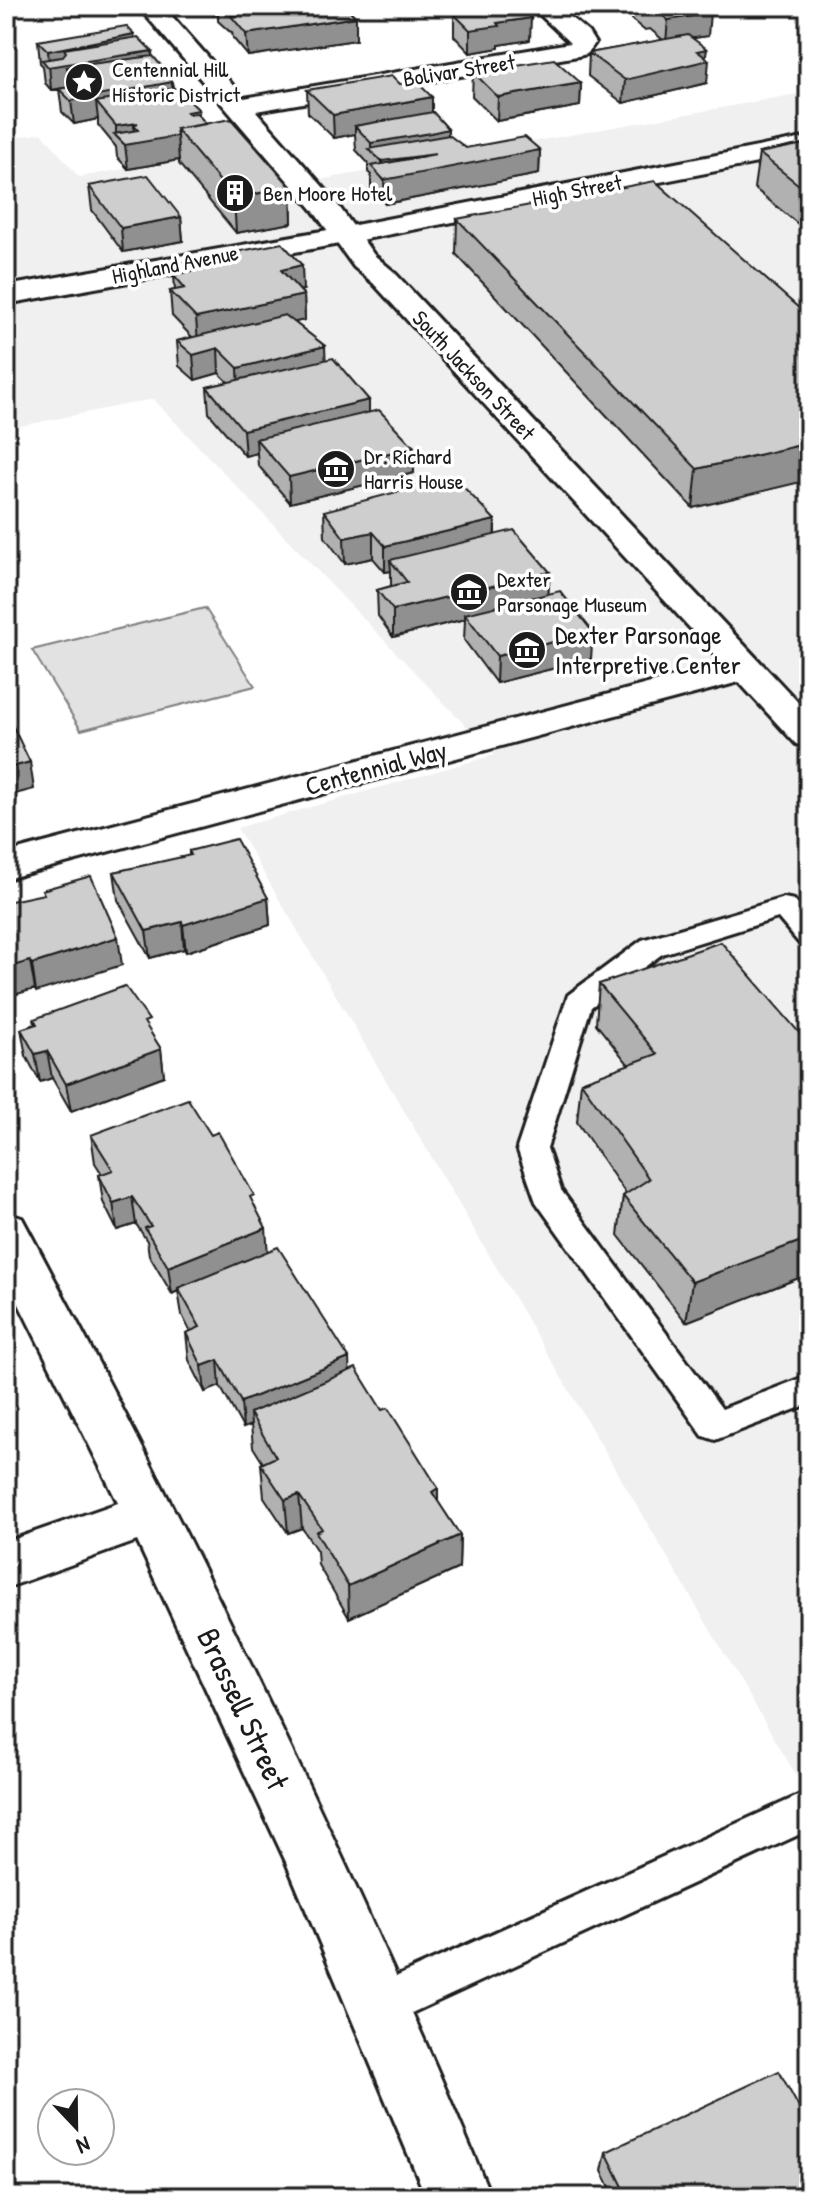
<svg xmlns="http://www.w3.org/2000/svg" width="815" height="2203" viewBox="0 0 815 2203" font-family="'Patrick Hand',sans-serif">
  <rect width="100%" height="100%" fill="#fff"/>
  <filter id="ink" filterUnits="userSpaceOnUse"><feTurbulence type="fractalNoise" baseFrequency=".0125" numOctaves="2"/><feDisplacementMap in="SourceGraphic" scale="16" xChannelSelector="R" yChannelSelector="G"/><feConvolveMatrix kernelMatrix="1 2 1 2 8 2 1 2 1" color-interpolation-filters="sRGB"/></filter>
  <g filter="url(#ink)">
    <path fill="#f0f0f0" d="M809,92V1797L237,828L494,755L153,399L6,429V139L42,133L79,177L284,141L319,180Z"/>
    <path fill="#e2e2e2" stroke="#7f7f7f" stroke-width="2" d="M205,608L255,686L81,730L32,650Z"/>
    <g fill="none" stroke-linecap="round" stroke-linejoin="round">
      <defs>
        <path id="lane" d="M784,898L794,900L809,918V945L799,943L778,918L662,954L591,1007L547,1148L561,1190L722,1409L809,1375V1404L715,1440L703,1436L536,1202L517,1148L568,995L642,940Z
          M809,1791V1830L392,2022L377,2028L362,2022L356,2007L362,1992Z"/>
        <path id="street" d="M138,6H163L244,98L570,43L531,6H557L588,32L595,43L587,54L578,56L256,111L332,197L374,255L393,271L809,714V747L796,744L739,682L6,879V853L723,664L373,283L354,267L312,209Z
          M6,1213L22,1218C193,1537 353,1863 491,2197H426L286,1862L137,1541L6,1588V1542L118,1503L6,1278Z"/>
        <path id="secondary" d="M809,137V153L345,243L6,304V286L345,227Z"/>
      </defs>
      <use href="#lane" stroke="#1c1c1c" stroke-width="6"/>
      <use href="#street" stroke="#1c1c1c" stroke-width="6"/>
      <use href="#secondary" stroke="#1c1c1c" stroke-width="6"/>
      <use href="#lane" fill="#fff" fill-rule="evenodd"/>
      <use href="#street" fill="#fff" fill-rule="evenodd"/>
      <use href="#secondary" fill="#fff" fill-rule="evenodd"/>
    </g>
    <path fill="#b1b1b1" stroke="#1c1c1c" stroke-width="2" d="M206,6H345L356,17V40L248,56L233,38L232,32L229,31L218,21V14L213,15Z
      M633,6H700L708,36L692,38L706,58L707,83L623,103L588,76L589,53L663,40L650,29L644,30L632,20Z
      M802,6H809V33L805,30V27L803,25L806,8Z
      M454,14L530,40L499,45V48L470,53L454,36Z
      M134,38L163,68L164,72L172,82L173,88L199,110V116L206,124L291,187L292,223L236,233L179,164V160L128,169L117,157L116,147L98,125V119L74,124L62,112L59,89L66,88L51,90L45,83L43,66L40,63L38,41Z
      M473,72L581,83L580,106L497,121L472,96Z
      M400,84L432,97V112L448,129V135L466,148L540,150L539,174L385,204L371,190V175L368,172V163L356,150L355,134L334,138L308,113L307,90Z
      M809,143V233L754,188L759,153Z
      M89,186L181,217L183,241L123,252L92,210Z
      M457,219L809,317L693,508L456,254Z
      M185,262L303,290L300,291L304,295L305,320L294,322L325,346V360L369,412L414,447V473L290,503L258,465L257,453L245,456L209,413L207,387L228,382L219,373L195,380L179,366L177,341L192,337L172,316L170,291L175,290L174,275L186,272Z
      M324,511L495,520V535L550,572L548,594L591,659L496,683L464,640L465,619L393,637L378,616L377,590L391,586V571L385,572L373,558L345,564L325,537Z
      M189,851L268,898L270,925L186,952L184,949L150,958L118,900L114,872L189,856Z
      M599,984L809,1044V1274L686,1322L618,1235L623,1196L626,1194L577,1122L581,1082L629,1065L596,1024Z
      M34,1019L150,1032L161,1049L164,1076L71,1111L52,1078L40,1082L26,1056L21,1029L35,1024Z
      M91,1135L255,1206L268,1251L349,1358V1371L382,1410L438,1488V1502L460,1535L459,1568L349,1618L318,1565L317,1551L302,1528L288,1533L264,1497L261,1464L263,1463L253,1447L251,1425L243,1428L220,1386L205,1392L189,1360L186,1333L190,1331L182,1315L178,1291L172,1294L149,1255L147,1241L136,1224L117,1230L103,1202L99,1175L102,1174L95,1163Z
      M606,2152L809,2197H615L602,2171Z"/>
    <path fill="#909090" stroke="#1c1c1c" stroke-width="2" fill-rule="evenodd" d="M213,6H217L218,14L213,15Z
      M273,6H331L238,23L237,11Z
      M411,6H428V7L411,9Z
      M431,6H458L431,10Z
      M710,13L708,36L666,42L668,20Z
      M356,17V40L248,56L246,34Z
      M531,18L530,40L499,45V48L470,53V30L497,23Z
      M134,34L136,54L152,51L153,70L163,68L164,83L172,82L174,105L96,102L98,119L74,124L71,101L151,74L67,67L70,87L51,90L48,51Z
      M707,49L705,61L709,60L707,83L623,103L625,80L697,51Z
      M581,83L580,106L497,121L498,97Z
      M432,97V120L355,126V134L334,138L333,115Z
      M138,123L177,136L179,160L128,169L125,145L116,136V126ZM134,125L138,130L135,143Z
      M448,129L447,152L540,150L539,174L385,204L384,180L382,178V161L371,151V143Z
      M291,187L292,223L236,233L234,198Z
      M181,217L183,241L123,252L121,228Z
      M302,265L303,290L282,295L281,270Z
      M304,295L305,320L198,343L196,318Z
      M325,346L326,371L239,394L238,368Z
      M218,348L219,373L195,380L193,355Z
      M369,400V426L256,439L257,453L245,456L243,430Z
      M809,443V480L693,508L697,469Z
      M414,447V473L290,503L289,477Z
      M495,520L494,547L390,560L391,571L385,572V546Z
      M373,532V558L345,564L344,538Z
      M550,572L548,599L465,614V619L393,637V610Z
      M593,632L591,659L496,683L497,656Z
      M30,762L34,789L15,794L16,802L6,804V776L8,768Z
      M268,898L270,925L186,952L183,925Z
      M182,922L184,949L150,958L146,931Z
      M118,937L122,965L36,992L32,964Z
      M30,961L35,989L6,997V968Z
      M161,1049L164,1076L71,1111L66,1084Z
      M47,1051L52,1078L40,1082L35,1054Z
      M132,1197L136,1224L117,1230L113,1203Z
      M266,1228L268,1255L178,1288V1291L172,1294L168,1267Z
      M809,1238V1274L686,1322L692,1282Z
      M349,1358L350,1384L250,1413L251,1425L243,1428L241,1402Z
      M218,1360L220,1386L205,1392L202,1366Z
      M438,1488V1521L432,1492Z
      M299,1495L302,1528L288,1533L285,1500Z
      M460,1535L459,1568L349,1618L348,1586Z"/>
    <path fill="#cecece" stroke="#1c1c1c" stroke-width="2" d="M225,6H273L237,11L228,9Z
      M293,6H345L356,17L246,34L231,16Z
      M499,6H517L531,18L497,23L499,26L470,30L454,14Z
      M644,6H700L710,13L668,20L652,7H646Z
      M126,26L134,34L48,51L38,41Z
      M688,35L707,49L697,51L709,60L625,80L589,53Z
      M138,37L152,51L48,67L42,60L62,57L66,52L64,49Z
      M153,56L163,68L150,71L152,74L164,71L172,82L71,101L59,89L80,85L67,67Z
      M554,59L581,83L498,97L473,72Z
      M392,76L400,84L417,82L432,97L333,115L307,90Z
      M176,88L199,110L187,112L189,114L197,113L206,124L176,129L177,136L125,145L114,134L138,130L134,125L138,123L116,126L96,102Z
      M433,112L448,129L431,133L371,143L355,126Z
      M231,119L291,187L234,198L176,129Z
      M449,135L466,148L525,137L540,150L384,180L371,166L436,154L382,161L368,149Z
      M809,143V193L759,153Z
      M148,175L181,217L121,228L89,186Z
      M655,181L809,317V443L697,469L457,219Z
      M282,243L302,265L281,270L304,295L196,318L170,291L185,288L174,275L195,270L185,262Z
      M285,315L325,346L238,368L218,348L193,355L177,341Z
      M333,358L369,400L243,430L207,387Z
      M379,410L414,447L289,477L256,439Z
      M454,477L495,520L385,546L373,532L344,538L324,511Z
      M514,530L550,572L393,610L377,590L407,582L390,560Z
      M560,591L593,632L497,656L465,614Z
      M6,712L30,762L8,768L12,774L6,776Z
      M236,839L268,898L183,925L182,922L146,931L114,872L191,855L189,851Z
      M91,876L118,937L32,964L30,961L6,968V902L44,894L42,890Z
      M721,942L809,1044V1238L692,1282L623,1196L649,1179L581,1082L657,1054L599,984Z
      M125,986L149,1020L144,1022L161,1049L66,1084L47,1051L35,1054L21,1029L37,1024L34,1019Z
      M188,1099L211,1135L218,1132L254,1195L250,1197L266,1228L168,1267L145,1228L151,1226L132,1197L113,1203L99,1175L113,1170L91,1135Z
      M278,1247L349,1358L241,1402L218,1360L202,1366L186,1333L200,1327L178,1288Z
      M356,1368L382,1410L388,1408L438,1488L432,1492L460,1535L348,1586L316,1532L322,1529L299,1495L285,1500L261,1464L276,1457L250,1413Z
      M779,2071L809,2126V2197H628L606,2152Z"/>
  </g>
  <defs>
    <symbol id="sight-disc" viewBox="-11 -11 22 22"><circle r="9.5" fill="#1c1c1c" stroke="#fff"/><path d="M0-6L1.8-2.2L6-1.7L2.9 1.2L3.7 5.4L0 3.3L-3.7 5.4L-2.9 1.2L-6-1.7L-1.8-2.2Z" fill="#fff"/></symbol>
    <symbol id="building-disc" viewBox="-11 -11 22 22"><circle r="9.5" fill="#1c1c1c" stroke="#fff"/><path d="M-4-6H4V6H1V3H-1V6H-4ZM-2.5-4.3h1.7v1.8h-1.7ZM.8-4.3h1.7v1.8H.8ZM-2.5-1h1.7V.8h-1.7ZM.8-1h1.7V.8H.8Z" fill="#fff"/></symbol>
    <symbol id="museum-disc" viewBox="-11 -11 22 22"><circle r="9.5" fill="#1c1c1c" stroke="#fff"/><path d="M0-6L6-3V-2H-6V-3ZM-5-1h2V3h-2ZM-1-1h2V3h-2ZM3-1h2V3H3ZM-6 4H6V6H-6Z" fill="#fff"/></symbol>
  </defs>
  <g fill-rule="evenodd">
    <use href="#sight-disc" x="62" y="60" width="44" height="44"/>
    <use href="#building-disc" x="213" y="171" width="44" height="44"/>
    <use href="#museum-disc" x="314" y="447" width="44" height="44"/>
    <use href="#museum-disc" x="447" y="570" width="44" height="44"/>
    <use href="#museum-disc" x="505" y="628" width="44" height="44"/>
  </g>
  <g text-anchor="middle" stroke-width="7" stroke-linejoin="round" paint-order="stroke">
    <g font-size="22" fill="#1c1c1c" stroke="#fff" text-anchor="start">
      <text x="112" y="77">Centennial Hill<tspan x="112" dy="25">Historic District</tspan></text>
      <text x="263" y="201">Ben Moore Hotel</text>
      <text x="364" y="464">Dr. Richard<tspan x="364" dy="25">Harris House</tspan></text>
      <text x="497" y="587">Dexter<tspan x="497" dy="25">Parsonage Museum</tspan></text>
    </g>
    <g font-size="22" fill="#1c1c1c" stroke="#fff">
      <text transform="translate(459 70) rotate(-9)" y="8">Bolivar Street</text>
      <text transform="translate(577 190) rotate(-11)" y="8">High Street</text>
      <text transform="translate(175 264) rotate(-11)" y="8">Highland Avenue</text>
      <text transform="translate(474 375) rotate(47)" y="8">South Jackson Street</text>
    </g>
    <g font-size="26" fill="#1c1c1c" stroke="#fff" text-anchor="start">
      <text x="555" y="644">Dexter Parsonage<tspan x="555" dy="30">Interpretive Center</tspan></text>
    </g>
    <g font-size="26" fill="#1c1c1c" stroke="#fff">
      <text transform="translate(376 768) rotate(-15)" y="9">Centennial Way</text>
    </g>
    <g font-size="32" fill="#1c1c1c" stroke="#fff">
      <text transform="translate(243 1709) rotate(65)" y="11">Brassell Street</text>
    </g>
  </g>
  <rect width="815" height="2203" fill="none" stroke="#fff" stroke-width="32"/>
  <rect x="16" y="16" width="783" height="2171" fill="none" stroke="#1c1c1c" stroke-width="3" filter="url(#ink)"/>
  <g transform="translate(76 2127) rotate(158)"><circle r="38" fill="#ffffff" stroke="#a4a4a4" stroke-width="2"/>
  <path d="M0-6L14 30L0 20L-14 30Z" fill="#1c1c1c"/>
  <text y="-12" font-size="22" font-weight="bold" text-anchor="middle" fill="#1c1c1c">N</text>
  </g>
</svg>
